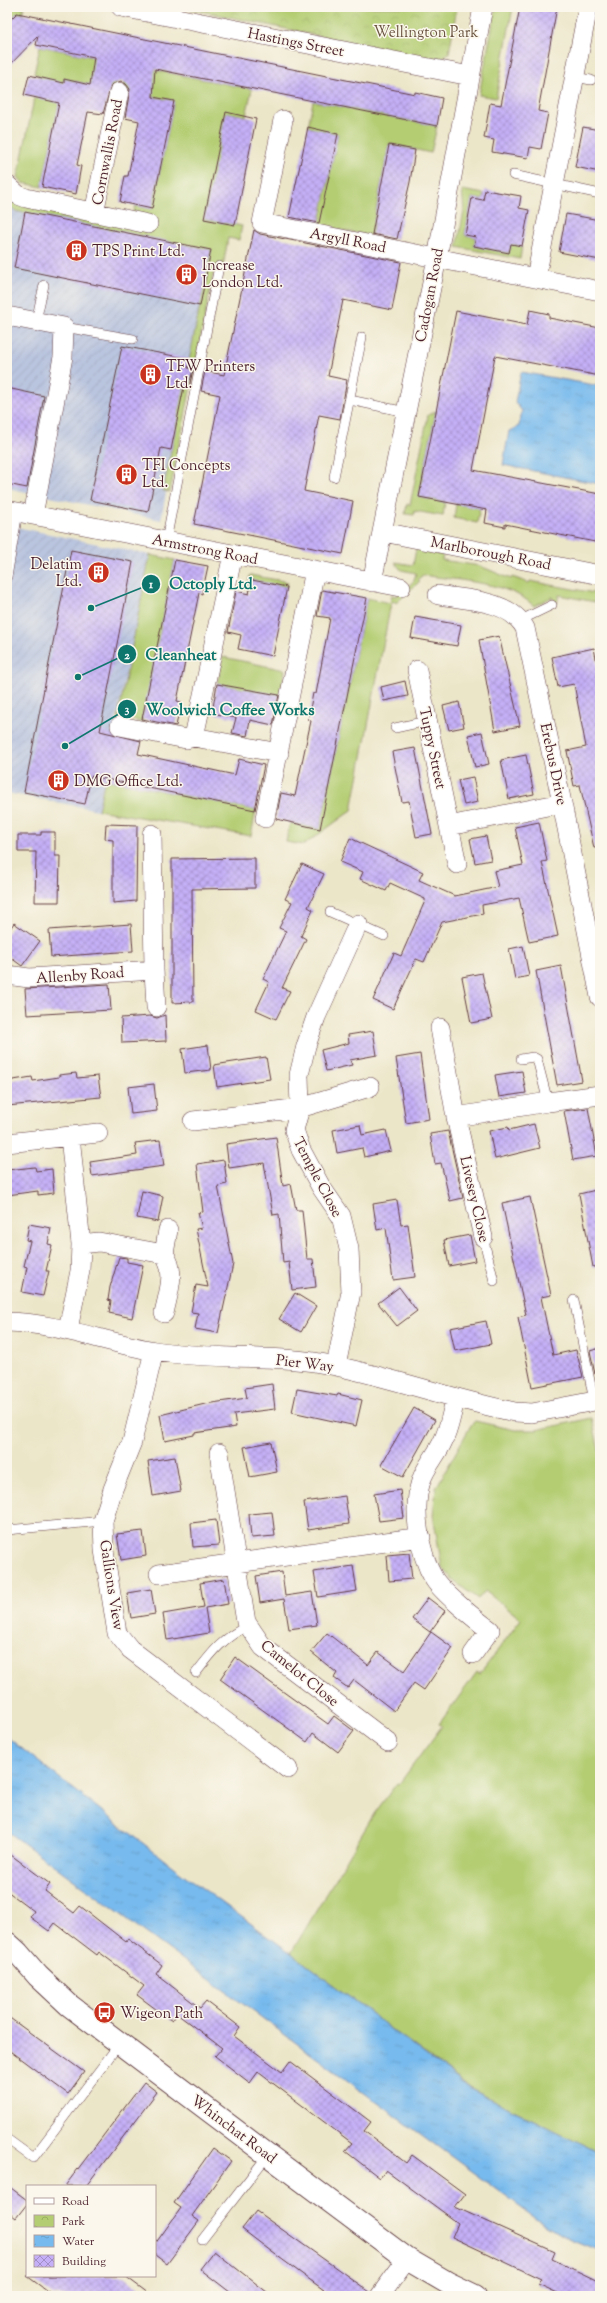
<svg xmlns="http://www.w3.org/2000/svg" width="607" height="2303" viewBox="0 0 607 2303" font-family="'Sorts Mill Goudy',serif">
  <defs>
    <pattern id="industrial-furrows" width="10" height="10" patternUnits="userSpaceOnUse"><rect width="10" height="10" fill="#b9c4de"/><path d="M-1 1l2-2M0 10L10 0M9 11l2-2" fill="none" stroke="#a1a8bf"/></pattern>
    <pattern id="park-crowns" width="20" height="18" patternUnits="userSpaceOnUse"><rect width="20" height="18" fill="#b4cd72"/><path d="M2 6a3 3 0 1 1 6 0M12 15a3 3 0 1 1 6 0" fill="none" stroke="#9cb063"/></pattern>
    <pattern id="water-ripples" width="26" height="14" patternUnits="userSpaceOnUse"><rect width="26" height="14" fill="#77baed"/><path d="M2 4q2-2 4 0t4 0M15 11q2-2 4 0t4 0" fill="none" stroke="#689fcb"/></pattern>
    <pattern id="building-cross-hatch" width="8" height="8" patternUnits="userSpaceOnUse"><rect width="8" height="8" fill="#c5b0f7"/><path d="M0 0l8 8M0 8l8-8" fill="none" stroke="#a28fc8"/></pattern>
  </defs>
  <rect width="100%" height="100%" fill="#fbf7ec"/>
  <filter id="ink" filterUnits="userSpaceOnUse"><feTurbulence type="fractalNoise" baseFrequency=".025" numOctaves="2"/><feDisplacementMap in="SourceGraphic" scale="8" xChannelSelector="R" yChannelSelector="G"/><feConvolveMatrix kernelMatrix="1 2 1 2 8 2 1 2 1" color-interpolation-filters="sRGB"/></filter>
  <filter id="wash" filterUnits="userSpaceOnUse"><feTurbulence type="fractalNoise" baseFrequency=".012" numOctaves="4" result="noise"/><feDisplacementMap in="SourceGraphic" scale="16" xChannelSelector="R" yChannelSelector="G"/><feGaussianBlur stdDeviation="0.9" result="paint"/><feColorMatrix in="noise" values="0 0 0 0 0 0 0 0 0 0 0 0 0 0 0 0 0 1.4 0 .05"/><feComposite in="paint" operator="in"/></filter>
  <g filter="url(#wash)">
    <rect width="100%" height="100%" fill="#ece6c9"/>
    <path fill="url(#industrial-furrows)" d="M7,203L15,211L211,250L161,520L7,488Z
      M7,525L150,555L98,810L7,793Z"/>
    <path fill="#b4cd72" stroke="#7f764e" d="M7,7H24L22,14L17,13L7,23Z
      M496,7H513L496,98L479,95Z
      M40,46L121,63L115,90L64,79L42,187L23,183L18,177L39,75L34,74Z
      M128,65L252,89L246,116L226,112L205,219L242,226L239,240L228,238L223,267L215,265L170,492L163,491L211,250L15,211L7,203V195L133,215L135,206L152,209L174,101L123,91Z
      M313,101L437,126L431,153L389,144L371,236L319,226L338,134L308,127Z
      M462,190L484,194L483,200L472,198L465,235L476,237L474,246L509,253L511,244L522,246L520,259L457,247L464,211Z
      M436,411L419,497L445,502L443,516L415,511L414,515L405,514L407,504L410,505L428,415Z
      M456,504L480,508L477,523L454,518Z
      M416,549L443,554L442,560L480,566L511,579L512,577L529,583L530,581L600,594V603L559,595L557,604L552,597L534,606C508,581 457,581 423,575L418,579L420,581L396,603L394,601L391,603L352,810L304,845L286,842L290,823L320,829L367,598L390,603L392,595L396,596L414,581L416,573L401,570L395,562L413,565Z
      M150,555L175,560L142,722L118,717Z
      M250,575L288,582L287,587L252,580L250,590L247,589Z
      M223,657L285,670L280,696L217,684Z
      M105,779L256,810L251,836L98,810Z
      M592,1418L600,1455V2151L595,2150L473,2090L291,1953L374,1814L397,1783L399,1784L442,1726L439,1724L477,1672L480,1674L521,1619L485,1591L478,1599L455,1582L442,1567L433,1515L436,1488L471,1425L475,1421L515,1430H536Z"/>
    <path fill="url(#park-crowns)" stroke="#7f764e" d="M182,7H457L449,53L442,58L434,60Z"/>
    <path fill="url(#water-ripples)" stroke="#606c8c" d="M521,372L600,386V484L503,465L509,431L519,426L522,411L515,402Z
      M7,1737L176,1869L291,1953L472,2090L595,2150L600,2151V2251L568,2238L535,2218L7,1831Z"/>
    <g id="blocks">
      <path fill="url(#building-cross-hatch)" d="M520,7H557L538,111L548,113L541,149L530,147L528,158L492,152L494,140L484,138L490,103L501,105Z
        M17,13L415,94V92L442,98L437,126L155,69L153,97L174,101L152,209L120,202L125,176H128L139,121L125,118L130,89L126,84L121,81L111,85L103,114L88,112L77,165L81,166L76,194L42,187L59,103L24,95L29,75L64,83V79L90,85L94,57L36,45L38,36L7,68V23Z
        M226,112L256,119L235,225L204,219Z
        M308,127L338,134L319,223L289,217Z
        M583,127L600,130V172L575,167Z
        M389,145L415,150L410,182L397,239L372,234Z
        M485,190L521,196L519,208L529,210L522,246L511,244L509,253L474,246L476,237L465,235L472,198L483,200Z
        M25,212L211,250L200,306L14,268Z
        M566,214L600,220V260L559,252Z
        M254,230L260,234L401,262L392,310L343,300L328,376L347,380L340,419L319,415L304,491L353,501L343,554L194,524L220,395L201,391L205,371L224,375Z
        M530,310L549,314V318L600,328V376L495,356L473,470L600,494V543L505,524V527L485,523L487,510L419,497L456,311L527,325Z
        M122,346L190,359L188,368L193,369L189,388L184,387L171,450L161,448L148,512L90,500Z
        M7,388L44,396L27,488L7,484Z
        M71,550L133,562L100,731L141,741L138,754L235,775L239,759L264,765L255,810L91,776L85,804L24,792Z
        M175,560L208,566L202,594L199,593L177,701L181,702L176,726L142,719Z
        M252,580L287,587L273,656L238,649L241,635L228,632L236,591L249,594Z
        M322,590L367,598L320,829L276,819L281,793L295,796L304,753L311,721L308,720L313,693L316,694L330,618L317,616Z
        M415,617L461,625L457,646L411,638Z
        M499,636L520,726L495,731L479,640Z
        M594,648L600,679V847L594,848L580,785L574,786L567,751L586,747L574,684L558,687L552,657Z
        M405,681L408,696L384,701L381,687Z
        M217,684L279,695L273,725L250,720L247,736L232,733L236,718L212,713Z
        M459,702L464,727L449,730L443,706Z
        M482,732L489,764L475,767L468,735Z
        M415,748L432,834L416,837L409,801L402,802L392,752Z
        M526,755L534,794L509,799L501,760Z
        M473,777L478,802L464,805L458,780Z
        M539,822L547,861L542,862L558,936L529,942L519,898L482,905L483,914L442,922L424,962L416,959L393,1009L373,1000L394,953L401,956L425,901V899L390,883L386,891L360,879L363,872L340,862L350,838L423,872L419,880L455,896L498,887L494,871L523,865L515,827Z
        M106,824L137,825L136,901L113,903V840L105,839Z
        M41,832H55V856H60L59,902H35L36,852H18V835H41Z
        M486,836L491,860L475,863L470,839Z
        M255,858V888L192,889L193,1002L172,1003V859Z
        M302,864L324,874L308,907L313,910L301,936L306,939L282,988L290,991L276,1019L256,1010L269,982L263,979L286,931L279,928L292,902L285,899Z
        M14,923L40,941L22,966L7,955V933Z
        M131,924L133,951L51,957L49,930Z
        M523,946L529,976L515,979L509,949Z
        M561,966L582,1081L557,1085L536,971Z
        M482,973L492,1019L471,1023L462,977Z
        M109,984L111,1010L27,1015L25,989Z
        M165,1015L166,1041L122,1043L121,1018L150,1016L157,1018Z
        M373,1031L377,1055L350,1060L352,1065L326,1071L321,1050L349,1043L348,1035Z
        M208,1045L211,1070L185,1073L182,1049Z
        M420,1054L429,1119L406,1123L396,1058Z
        M266,1057L270,1079L217,1087L214,1065Z
        M522,1071L526,1093L499,1097L495,1075Z
        M76,1073L77,1078L98,1076L101,1097L7,1106V1081L32,1077L33,1081L59,1077V1075Z
        M154,1084L157,1111L131,1114L128,1087Z
        M588,1108L597,1156L573,1160L564,1111Z
        M534,1124L540,1148L495,1159L489,1131L508,1127L509,1130Z
        M360,1125L362,1135L386,1130L391,1151L364,1157L362,1148L337,1153L333,1130Z
        M448,1131L463,1198L450,1201L441,1163L435,1164L430,1134Z
        M276,1137L283,1186L291,1184L296,1210H302L307,1259H313L316,1287L292,1290L289,1262L283,1263L279,1214L273,1215L264,1163L229,1168L226,1144Z
        M160,1140L164,1166L92,1176L90,1162L137,1155L135,1143Z
        M224,1160L227,1184L218,1186L233,1264L218,1333L195,1329L198,1313L191,1312L196,1285L208,1287L196,1229L202,1228L198,1213L203,1212L197,1164Z
        M35,1167L36,1171L52,1169L54,1193L38,1195V1191L7,1195V1170Z
        M600,1189V1266L593,1267L579,1194Z
        M142,1191L163,1196L158,1222L137,1218Z
        M530,1197L551,1295L541,1297L553,1355L576,1350L583,1377L532,1387L518,1317L526,1315L502,1203Z
        M397,1200L401,1225L408,1224L415,1277L393,1280L386,1228L377,1230L373,1204Z
        M29,1224L51,1228L48,1244L52,1245L46,1271H49L43,1296L22,1292L27,1267L24,1266L30,1241L26,1240Z
        M470,1235L475,1261L449,1266L444,1240Z
        M119,1257L127,1258V1262L143,1265L132,1318L109,1313L111,1301L108,1300L110,1287Z
        M399,1287L417,1311L397,1326L378,1303Z
        M295,1293L316,1306L301,1332L279,1319Z
        M486,1321L491,1344L455,1351L450,1328Z
        M600,1348V1373L595,1374L590,1351Z
        M272,1384L275,1409L234,1414L236,1427L194,1433V1435L165,1441L160,1415L205,1404L247,1398L245,1388Z
        M297,1389L337,1396L338,1394L362,1400L356,1426L292,1412Z
        M414,1408L435,1420L403,1477L381,1465Z
        M271,1442L277,1472L250,1477L244,1447Z
        M175,1457L181,1491L153,1496L148,1461Z
        M400,1490L404,1518L379,1521L374,1494Z
        M345,1496L349,1524L308,1530L304,1502Z
        M272,1512L275,1536L251,1538L249,1514Z
        M216,1520L219,1545L193,1547L191,1523Z
        M143,1531L146,1556L121,1560L117,1534Z
        M409,1553L412,1579L389,1581L387,1555Z
        M353,1566L357,1591L318,1597L314,1572Z
        M282,1572L285,1596L312,1592L317,1625L289,1629L284,1599L260,1603L256,1576Z
        M224,1579L228,1604L205,1608L209,1633L167,1640L163,1614L204,1607L200,1583Z
        M151,1589L155,1614L131,1618L127,1593Z
        M428,1598L445,1611L430,1632L412,1619Z
        M431,1632L453,1648L424,1690L414,1683L394,1711L354,1680L348,1688L334,1678L337,1673L311,1652L327,1633L368,1665L378,1652L404,1671Z
        M235,1657L328,1724L334,1716L354,1731L338,1752L313,1733L307,1742L220,1679Z
        M7,1852L50,1884L45,1891L74,1913L80,1906L126,1942L128,1939L162,1965L156,1974L200,2008L206,2001L240,2027L234,2036L282,2072L290,2061L371,2122L364,2131L406,2163L412,2155L465,2194L455,2207L555,2252L552,2259L600,2282V2296H564L538,2284L541,2279L452,2237L458,2223L386,2170L380,2178L345,2151L352,2143L258,2072L250,2083L215,2056L222,2048L177,2014L172,2021L137,1995L144,1986L99,1952L97,1955L55,1923L49,1931L30,1917L34,1911L7,1891Z
        M7,2016L84,2072L68,2094L7,2049Z
        M144,2082L157,2092L86,2186H65Z
        M213,2148L231,2161L192,2216L199,2221L167,2264L155,2255V2244L181,2208L174,2203Z
        M7,2185L27,2200V2204L16,2218L7,2211Z
        M256,2211L370,2292L369,2296H332L272,2252L242,2229Z
        M214,2251L272,2296H235L200,2269Z
        M27,2276H125L152,2296H54Z"/>
    </g>
  </g>
  <g filter="url(#ink)">
    <use href="#blocks" fill-opacity="0" stroke="#623d43" stroke-width="1"/>
    <g fill="none" stroke-linecap="round" stroke-linejoin="round">
      <defs>
        <path id="lane" d="M575,77L591,80
          M513,175L600,194
          M36,321L44,285
          M64,327L133,339
          M350,400L406,412
          M334,477L362,337
          M166,541L219,266
          M7,577L18,512
          M521,620L552,605
          M395,728L427,721
          M330,912L384,936
          M521,1059L533,1057L537,1059L548,1102
          M483,1237L494,1281
          M574,1300L594,1401
          M7,1530L103,1521
          M196,1673C213,1651 223,1638 249,1625
          M7,2139L33,2158L120,2043
          M202,2240L268,2155"/>
        <path id="street" d="M121,7L470,76
          M283,120L262,223L600,291
          M7,185L18,195L26,198L148,224
          M94,213L119,92
          M536,278L588,7
          M7,316L64,327L63,357L33,515
          M7,510L401,587
          M383,532L600,575
          M372,582L437,258L483,7
          M438,595C466,600 509,599 525,628L562,803L600,997
          M417,670L449,826L562,803
          M120,726L186,739L194,737L279,753
          M194,737L233,554
          M265,818L315,570
          M449,826L457,864
          M154,970L156,1007
          M7,975L29,978L154,970L152,834
          M440,1028L456,1117L483,1237
          M456,1117L548,1102L600,1095
          M193,1121L300,1108L370,1087
          M7,1143L98,1133
          M81,1244L99,1242L164,1254C177,1271 168,1294 164,1313
          M164,1254L168,1230
          M7,1322C58,1323 106,1343 155,1351C215,1361 277,1353 336,1366C397,1379 455,1400 515,1412L532,1413L600,1400
          M68,1329L80,1271L81,1244L70,1136
          M154,1351L132,1442L113,1489L103,1521L104,1550L117,1633L130,1649L288,1769
          M336,1366L351,1292L349,1249L341,1216L321,1187L301,1150L294,1130L300,1108L299,1075L306,1046L316,1017L358,924
          M456,1398C451,1413 450,1427 443,1441C437,1455 425,1467 421,1481C412,1510 419,1553 434,1579C442,1592 476,1620 490,1630L473,1654
          M219,1453L246,1622L263,1647L388,1742
          M159,1574L421,1537
          M380,2296L407,2259"/>
        <path id="secondary" d="M7,1943L18,1953L38,1976L69,2005L268,2155L407,2259L448,2283L475,2296"/>
      </defs>
      <use href="#lane" stroke="#623d43" stroke-width="10"/>
      <use href="#street" stroke="#623d43" stroke-width="20"/>
      <use href="#secondary" stroke="#623d43" stroke-width="24"/>
      <use href="#lane" stroke="#fff" stroke-width="9"/>
      <use href="#street" stroke="#fff" stroke-width="19"/>
      <use href="#secondary" stroke="#fff" stroke-width="22"/>
    </g>
  </g>
  <defs>
    <symbol id="building-disc" viewBox="-11 -11 22 22"><circle r="9.5" fill="#c8321e" stroke="#fbf7ec"/><path d="M-4-6H4V6H1V3H-1V6H-4ZM-2.5-4.3h1.7v1.8h-1.7ZM.8-4.3h1.7v1.8H.8ZM-2.5-1h1.7V.8h-1.7ZM.8-1h1.7V.8H.8Z" fill="#fff"/></symbol>
    <symbol id="bus-disc" viewBox="-11 -11 22 22"><circle r="9.5" fill="#c8321e" stroke="#fbf7ec"/><path d="M-5-6H5V4H4V6H2V4H-2V6H-4V4H-5ZM-3.5-4V0h7V-4ZM-3.5 1.2v1.5H-2V1.2ZM2 1.2v1.5H3.5V1.2Z" fill="#fff"/></symbol>
  </defs>
  <g fill-rule="evenodd">
    <use href="#building-disc" x="64" y="238" width="25" height="25"/>
    <use href="#building-disc" x="174" y="262" width="25" height="25"/>
    <use href="#building-disc" x="138" y="362" width="25" height="25"/>
    <use href="#building-disc" x="114" y="462" width="25" height="25"/>
    <use href="#building-disc" x="86" y="560" width="25" height="25"/>
    <use href="#building-disc" x="46" y="768" width="25" height="25"/>
    <use href="#bus-disc" x="92" y="2000" width="25" height="25"/>
  </g>
  <g text-anchor="middle" stroke-width="3" stroke-linejoin="round" paint-order="stroke">
    <g font-size="15" fill="#6a5340" stroke="#fbf7ec">
      <text x="426" y="37">Wellington Park</text>
    </g>
    <g font-size="15" fill="#4a1f2b" stroke="#fbf7ec">
      <text transform="translate(296 42) rotate(11)" y="5">Hastings Street</text>
      <text transform="translate(107 152) rotate(-79)" y="5">Cornwallis Road</text>
      <text transform="translate(348 240) rotate(11)" y="5">Argyll Road</text>
      <text transform="translate(429 295) rotate(-79)" y="5">Cadogan Road</text>
      <text transform="translate(205 549) rotate(11)" y="5">Armstrong Road</text>
      <text transform="translate(491 553) rotate(11)" y="5">Marlborough Road</text>
      <text transform="translate(433 748) rotate(78)" y="5">Tuppy Street</text>
      <text transform="translate(554 764) rotate(78)" y="5">Erebus Drive</text>
      <text transform="translate(80 975) rotate(-4)" y="5">Allenby Road</text>
      <text transform="translate(318 1177) rotate(62)" y="5">Temple Close</text>
      <text transform="translate(475 1199) rotate(77)" y="5">Livesey Close</text>
      <text transform="translate(305 1363) rotate(7)" y="5">Pier Way</text>
      <text transform="translate(112 1585) rotate(81)" y="5">Gallions View</text>
      <text transform="translate(300 1673) rotate(39)" y="5">Camelot Close</text>
      <text transform="translate(234 2129) rotate(37)" y="5">Whinchat Road</text>
    </g>
    <g font-size="15" fill="#4a1f2b" stroke="#fbf7ec" text-anchor="start">
      <text x="92" y="256">TPS Print Ltd.</text>
      <text x="202" y="270">Increase<tspan x="202" dy="17">London Ltd.</tspan></text>
      <text x="166" y="371">TFW Printers<tspan x="166" dy="17">Ltd.</tspan></text>
      <text x="142" y="470">TFI Concepts<tspan x="142" dy="17">Ltd.</tspan></text>
      <text x="82" y="569" text-anchor="end">Delatim<tspan x="82" dy="17">Ltd.</tspan></text>
      <text x="74" y="786">DMG Office Ltd.</text>
      <text x="120" y="2018">Wigeon Path</text>
    </g>
  </g>
  <path fill="none" stroke="#0f766e" stroke-width="1.5" d="M91 608L151 584M78 677L127 654M65 746L127 709"/>
  <g fill="#0f766e" stroke="#fbf7ec" stroke-width="1.5">
    <circle cx="91" cy="608" r="4"/>
    <circle cx="78" cy="677" r="4"/>
    <circle cx="65" cy="746" r="4"/>
    <circle cx="151" cy="584" r="10"/>
    <circle cx="127" cy="654" r="10"/>
    <circle cx="127" cy="709" r="10"/>
  </g>
  <g font-size="12" text-anchor="middle" font-weight="bold" fill="#fff">
    <text x="151" y="588">1</text>
    <text x="127" y="659">2</text>
    <text x="127" y="713">3</text>
  </g>
  <g font-size="16" text-anchor="middle" font-weight="bold" fill="#0f766e" stroke="#fbf7ec" stroke-width="3" stroke-linejoin="round" paint-order="stroke">
    <text x="213" y="589">Octoply Ltd.</text>
    <text x="181" y="660">Cleanheat</text>
    <text x="230" y="715">Woolwich Coffee Works</text>
  </g>
  <rect width="607" height="2303" fill="none" stroke="#fbf7ec" stroke-width="24"/>
  <rect x="26" y="2185" width="130" height="92" fill="#fbf7ec" stroke="#b4a19f"/>
  <rect x="34" y="2198" width="20" height="6" fill="#ffffff" stroke="#b4a19f"/>
  <text x="62" y="2205" font-size="12" fill="#4a1f2b">Road</text>
  <rect x="34" y="2215" width="20" height="12" fill="url(#park-crowns)" stroke="#b4a19f"/>
  <text x="62" y="2225" font-size="12" fill="#4a1f2b">Park</text>
  <rect x="34" y="2235" width="20" height="12" fill="url(#water-ripples)" stroke="#b4a19f"/>
  <text x="62" y="2245" font-size="12" fill="#4a1f2b">Water</text>
  <rect x="34" y="2255" width="20" height="12" fill="url(#building-cross-hatch)" stroke="#b4a19f"/>
  <text x="62" y="2265" font-size="12" fill="#4a1f2b">Building</text>
</svg>
